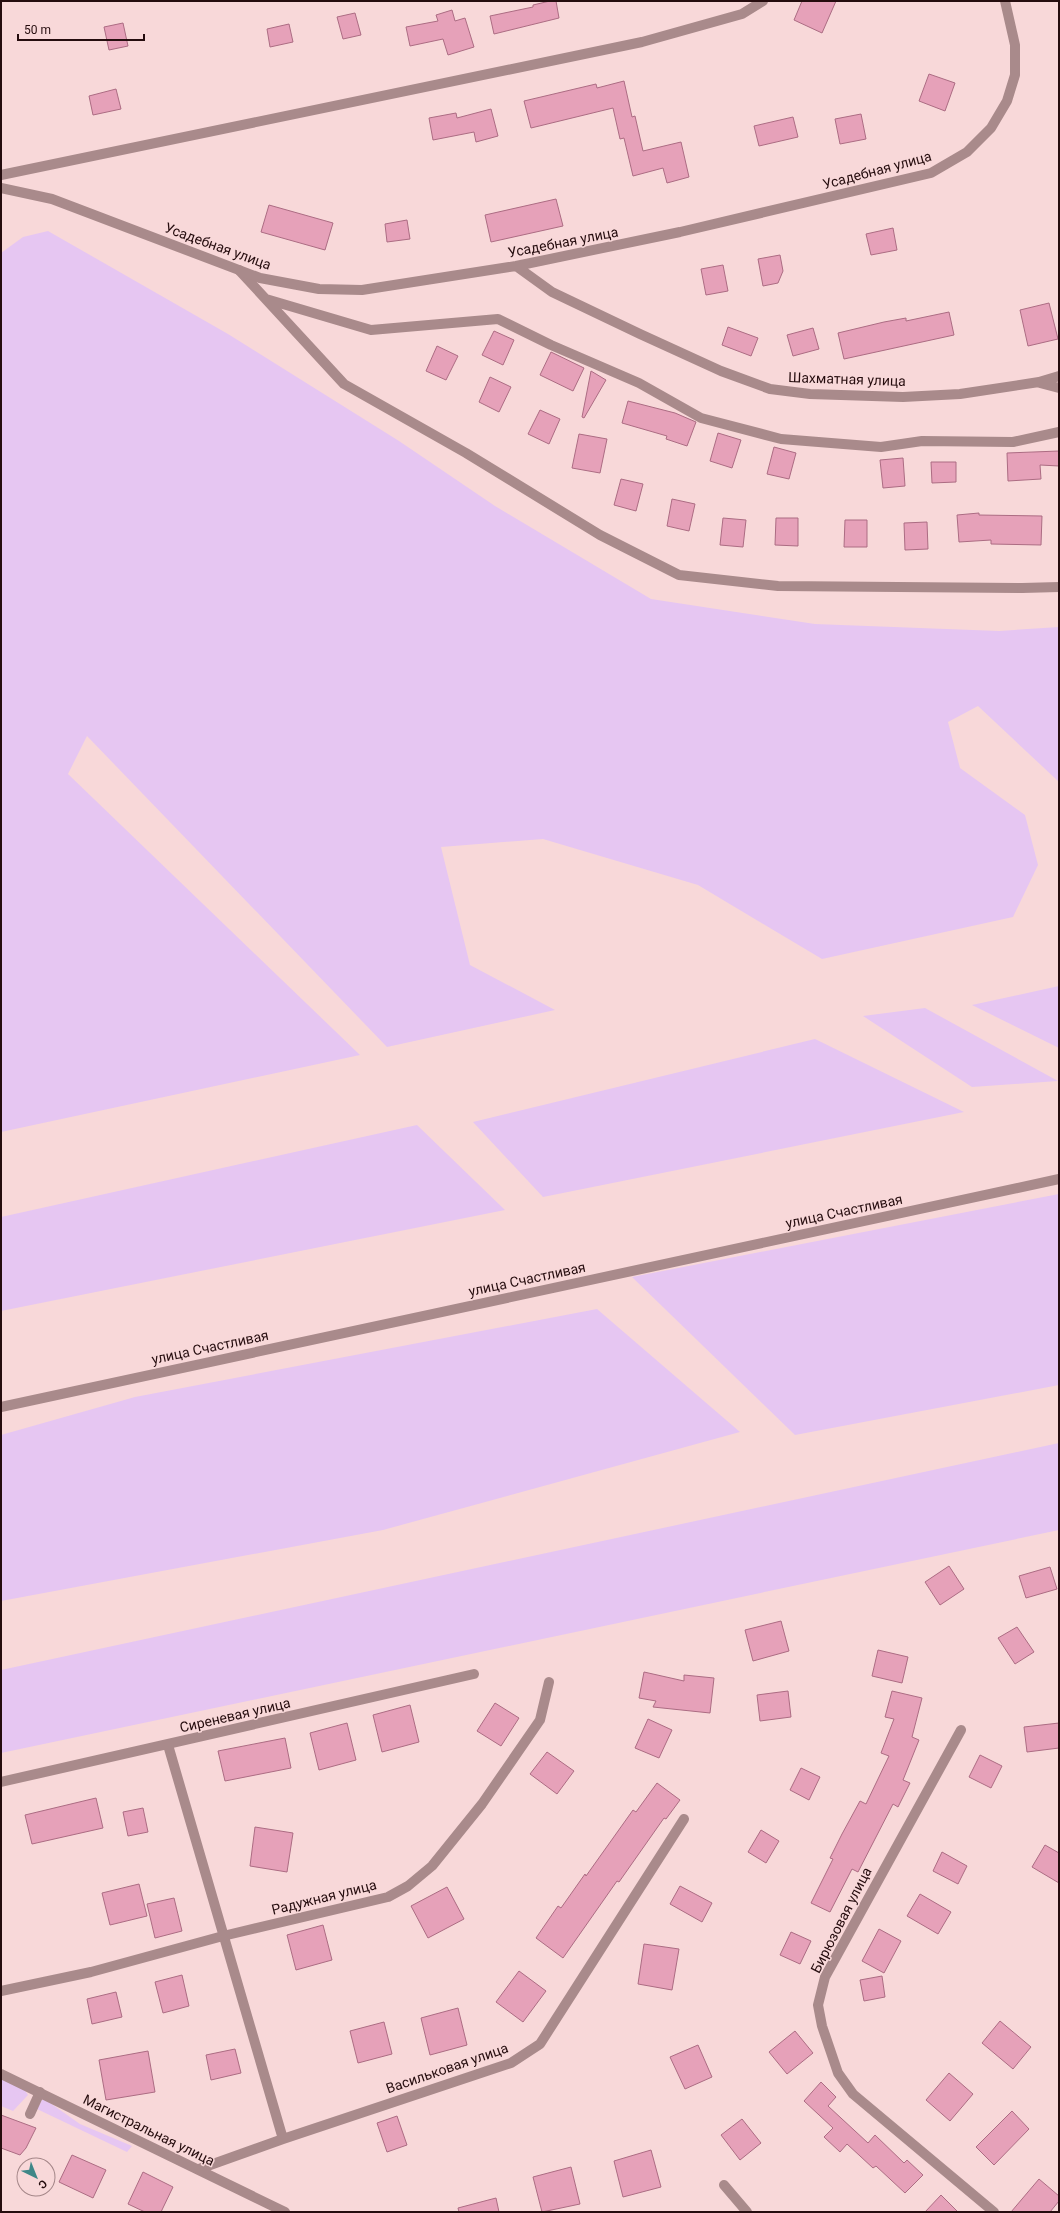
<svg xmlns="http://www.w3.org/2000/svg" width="1060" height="2213" viewBox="0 0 1060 2213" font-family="Roboto,sans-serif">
  <rect width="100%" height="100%" fill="#f8d8d9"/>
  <path fill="#e6c6f2" d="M48,231L228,334L399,441L495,506L651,599L815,624L999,631L1059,627V782L978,706L948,722L960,768L1025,815L1038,865L1013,917L822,959L698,885L543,839L441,847L470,965L555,1010L387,1047L87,736L68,774L360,1055L1,1132V253L23,237Z
    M1059,986V1048L972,1005Z
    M925,1008L1058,1081L972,1087L863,1016Z
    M815,1039L964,1112L543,1197L473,1122Z
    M417,1125L505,1210L1,1311V1217Z
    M1059,1194V1385L795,1435L632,1277Z
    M597,1309L740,1432L383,1530L1,1601V1435L135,1397Z
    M1059,1443V1530L1,1753V1670Z
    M1,2079L24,2089L28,2095L13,2111L1,2106Z
    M43,2098L80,2124L132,2146L127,2152L37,2109Z"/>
  <path fill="#e6a1b9" stroke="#ac6c83" d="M550,1H556L559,18L494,34L490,16L533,7V5Z
    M802,1H836L822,33L794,20Z
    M452,10L455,21L465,18L474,47L448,55L443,39L410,46L406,27L438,21L436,15Z
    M355,13L361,35L343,39L337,17Z
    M123,23L128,46L109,50L104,27Z
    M289,24L293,42L270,47L267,29Z
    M929,74L955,83L945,111L919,101Z
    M624,81L632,117L635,116L643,151L681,142L689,177L667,183L663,168L633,176L624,138L620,139L613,108L531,128L524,101L596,84L597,88Z
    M116,89L121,109L93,115L89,96Z
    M491,109L498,136L476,142L474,132L433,140L429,118L456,113L457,118Z
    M861,114L866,139L840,144L835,119Z
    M793,117L798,137L759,146L754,126Z
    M556,199L563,226L491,242L485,215Z
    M269,205L333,223L325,250L261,232Z
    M407,220L410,239L387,242L385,224Z
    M893,228L897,250L871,255L866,234Z
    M780,255L783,271L778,283L763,286L758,259Z
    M723,265L728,291L706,295L701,269Z
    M1049,303L1058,339L1028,346L1020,310Z
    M949,312L954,335L844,359L838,333L884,322L906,318V321Z
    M728,327L758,338L751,356L722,345Z
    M813,328L819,349L793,356L787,335Z
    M494,331L514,340L503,365L482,355Z
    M437,346L458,356L446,380L426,371Z
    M551,352L584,368L573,391L540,375Z
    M591,371L606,380L584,418L582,417Z
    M490,377L511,387L499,412L479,402Z
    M628,401L675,413L696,422L687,446L666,439L667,436L622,423Z
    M540,410L560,419L549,444L528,434Z
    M718,433L741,440L732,468L710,461Z
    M579,434L607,439L600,473L572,468Z
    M774,447L796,453L789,479L767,474Z
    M1059,451V466L1040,465L1041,479L1008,481L1007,453Z
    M903,458L905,486L883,488L880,460Z
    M931,462H956V482L932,483Z
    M621,479L643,484L636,511L614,505Z
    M672,499L695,504L689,531L667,526Z
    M979,513V515L1042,516L1041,545L991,544V540L959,542L957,515Z
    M723,518L746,520L743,547L720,545Z
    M776,518H798V546L775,545Z
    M845,520H867V547H844Z
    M927,522L928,549L905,550L904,523Z
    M949,1566L964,1589L940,1605L925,1582Z
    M1050,1567L1057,1589L1026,1598L1019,1576Z
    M781,1621L789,1651L753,1661L745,1630Z
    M1017,1627L1034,1652L1015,1664L998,1638Z
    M878,1650L908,1657L902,1683L872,1676Z
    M644,1672L684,1681V1675L714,1678L710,1713L653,1707L656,1701L639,1698Z
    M788,1691L791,1717L760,1721L757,1695Z
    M892,1691L922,1698L912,1737L919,1740L903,1780L910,1783L898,1807L893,1804L858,1872L852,1869L830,1912L811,1903L833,1859L830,1858L842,1834L860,1801L866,1804L889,1756L881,1753L894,1719L885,1717Z
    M495,1703L519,1718L501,1746L477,1731Z
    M410,1705L419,1742L382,1752L373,1715Z
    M648,1719L672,1730L659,1758L635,1748Z
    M347,1723L356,1760L319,1770L310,1733Z
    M1059,1723V1748L1027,1752L1024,1727Z
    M285,1738L291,1768L225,1781L218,1751Z
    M547,1752L574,1771L557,1794L530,1774Z
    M980,1755L1002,1766L991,1788L969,1777Z
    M801,1768L820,1777L809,1800L790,1790Z
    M657,1783L680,1800L666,1819L664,1818L619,1882L617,1881L563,1958L536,1938L558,1906L561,1908L585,1874L586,1876L633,1810L636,1812Z
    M96,1798L103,1828L32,1844L25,1815Z
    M143,1808L148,1832L128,1836L123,1812Z
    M255,1827L293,1833L287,1872L250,1866Z
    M761,1830L779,1841L766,1863L748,1852Z
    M1045,1845L1059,1853V1883L1032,1867Z
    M942,1852L967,1866L958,1884L933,1871Z
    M139,1884L147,1916L110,1925L102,1893Z
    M680,1886L712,1903L702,1922L670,1904Z
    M447,1887L464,1919L428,1938L411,1906Z
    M920,1894L951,1912L938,1934L907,1916Z
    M174,1898L182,1931L155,1938L147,1904Z
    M323,1925L332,1960L296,1970L287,1935Z
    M879,1929L901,1941L884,1973L862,1961Z
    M791,1932L811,1941L800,1964L780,1955Z
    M644,1944L679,1949L672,1990L638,1984Z
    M519,1971L546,1991L523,2022L496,2002Z
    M182,1975L189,2006L163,2013L155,1982Z
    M882,1976L885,1997L864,2001L860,1980Z
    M116,1992L122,2017L92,2024L87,1999Z
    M458,2008L467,2045L430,2055L421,2018Z
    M1000,2021L1031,2047L1013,2069L982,2043Z
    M384,2022L392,2054L358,2063L350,2031Z
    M795,2031L813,2053L787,2074L769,2052Z
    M698,2045L712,2077L685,2089L670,2057Z
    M235,2049L241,2073L211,2080L206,2055Z
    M148,2051L155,2092L106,2100L99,2060Z
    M949,2073L973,2094L950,2121L926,2100Z
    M821,2082L836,2097L828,2106L868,2143L875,2135L904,2163L907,2160L923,2175L905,2193L876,2166L873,2168L847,2144L840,2152L824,2137L833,2128L804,2101Z
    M1012,2111L1029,2129L994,2165L976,2147Z
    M1,2115L36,2128L26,2148L20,2155L1,2148Z
    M397,2116L407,2145L387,2152L377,2123Z
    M742,2119L761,2143L740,2160L721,2135Z
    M651,2150L661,2187L623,2197L614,2161Z
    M72,2155L106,2170L93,2198L59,2182Z
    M571,2167L580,2204L542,2212L533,2177Z
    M143,2172L173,2187L161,2212H145L128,2204Z
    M1039,2179L1059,2196V2201L1050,2212H1011Z
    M941,2195L958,2212H925Z
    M496,2198L499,2212H459L458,2208Z"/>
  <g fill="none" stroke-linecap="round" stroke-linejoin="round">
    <path stroke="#a98a8b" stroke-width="10" d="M239,270L344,384L466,453L600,535L679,575L778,586L1022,588
      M266,299L371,330L498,319L551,345L639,383L701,418L781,439L881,447L922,441L1013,442L1059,432
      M30,2114L40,2092"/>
    <path stroke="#a98a8b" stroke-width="10" d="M1,175L642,42L742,14L763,1
      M1,188L52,199L260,278L319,289L362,290L516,266L680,232L931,173L967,152L991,128L1007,101L1015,75V45L1005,1
      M516,266L552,292L640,334L721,371L770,389L810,394L903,397L960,394L1039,382L1059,376
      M1040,383L1059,388
      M1022,588L1059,587
      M1,1407L1059,1179
      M961,1730L825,1977L818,2005L822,2026L838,2073L853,2094L994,2212
      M168,1745L283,2139
      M1,1782L474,1674
      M1,1991L91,1972L223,1936L388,1897L408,1886L432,1866L482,1804L540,1720L549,1682
      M1,2074L285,2212
      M199,2169L283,2139L511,2063L540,2044L684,1819
      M724,2185L747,2212"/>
  </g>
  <g text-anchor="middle" stroke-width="3" stroke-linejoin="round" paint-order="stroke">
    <g font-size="14" fill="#250c0e" stroke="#f8d8d9">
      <text transform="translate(877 170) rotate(-15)" y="5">Усадебная улица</text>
      <text transform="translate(563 242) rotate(-11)" y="5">Усадебная улица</text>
      <text transform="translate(218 246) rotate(20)" y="5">Усадебная улица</text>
      <text transform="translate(847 379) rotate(2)" y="5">Шахматная улица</text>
      <text transform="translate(844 1211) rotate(-12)" y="5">улица Счастливая</text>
      <text transform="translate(527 1279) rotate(-12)" y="5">улица Счастливая</text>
      <text transform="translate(210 1347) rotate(-12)" y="5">улица Счастливая</text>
      <text transform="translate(235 1715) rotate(-13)" y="5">Сиреневая улица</text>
      <text transform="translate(324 1897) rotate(-14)" y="5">Радужная улица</text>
      <text transform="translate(841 1920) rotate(-63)" y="5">Бирюзовая улица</text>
      <text transform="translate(447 2068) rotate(-19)" y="5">Васильковая улица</text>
      <text transform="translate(149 2130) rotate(26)" y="5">Магистральная улица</text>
    </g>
  </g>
  <rect width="1060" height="2213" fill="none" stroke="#250c0e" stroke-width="4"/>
  <g transform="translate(36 2177) rotate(137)"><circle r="19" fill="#f8d8d9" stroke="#a48688"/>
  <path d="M0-3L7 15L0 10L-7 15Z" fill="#3f8788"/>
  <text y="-6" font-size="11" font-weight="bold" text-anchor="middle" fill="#250c0e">С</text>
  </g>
  <path d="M18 34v6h126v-6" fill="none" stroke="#250c0e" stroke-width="2"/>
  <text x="24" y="34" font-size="12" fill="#250c0e" stroke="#f8d8d9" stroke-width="3" paint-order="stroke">50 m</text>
</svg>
